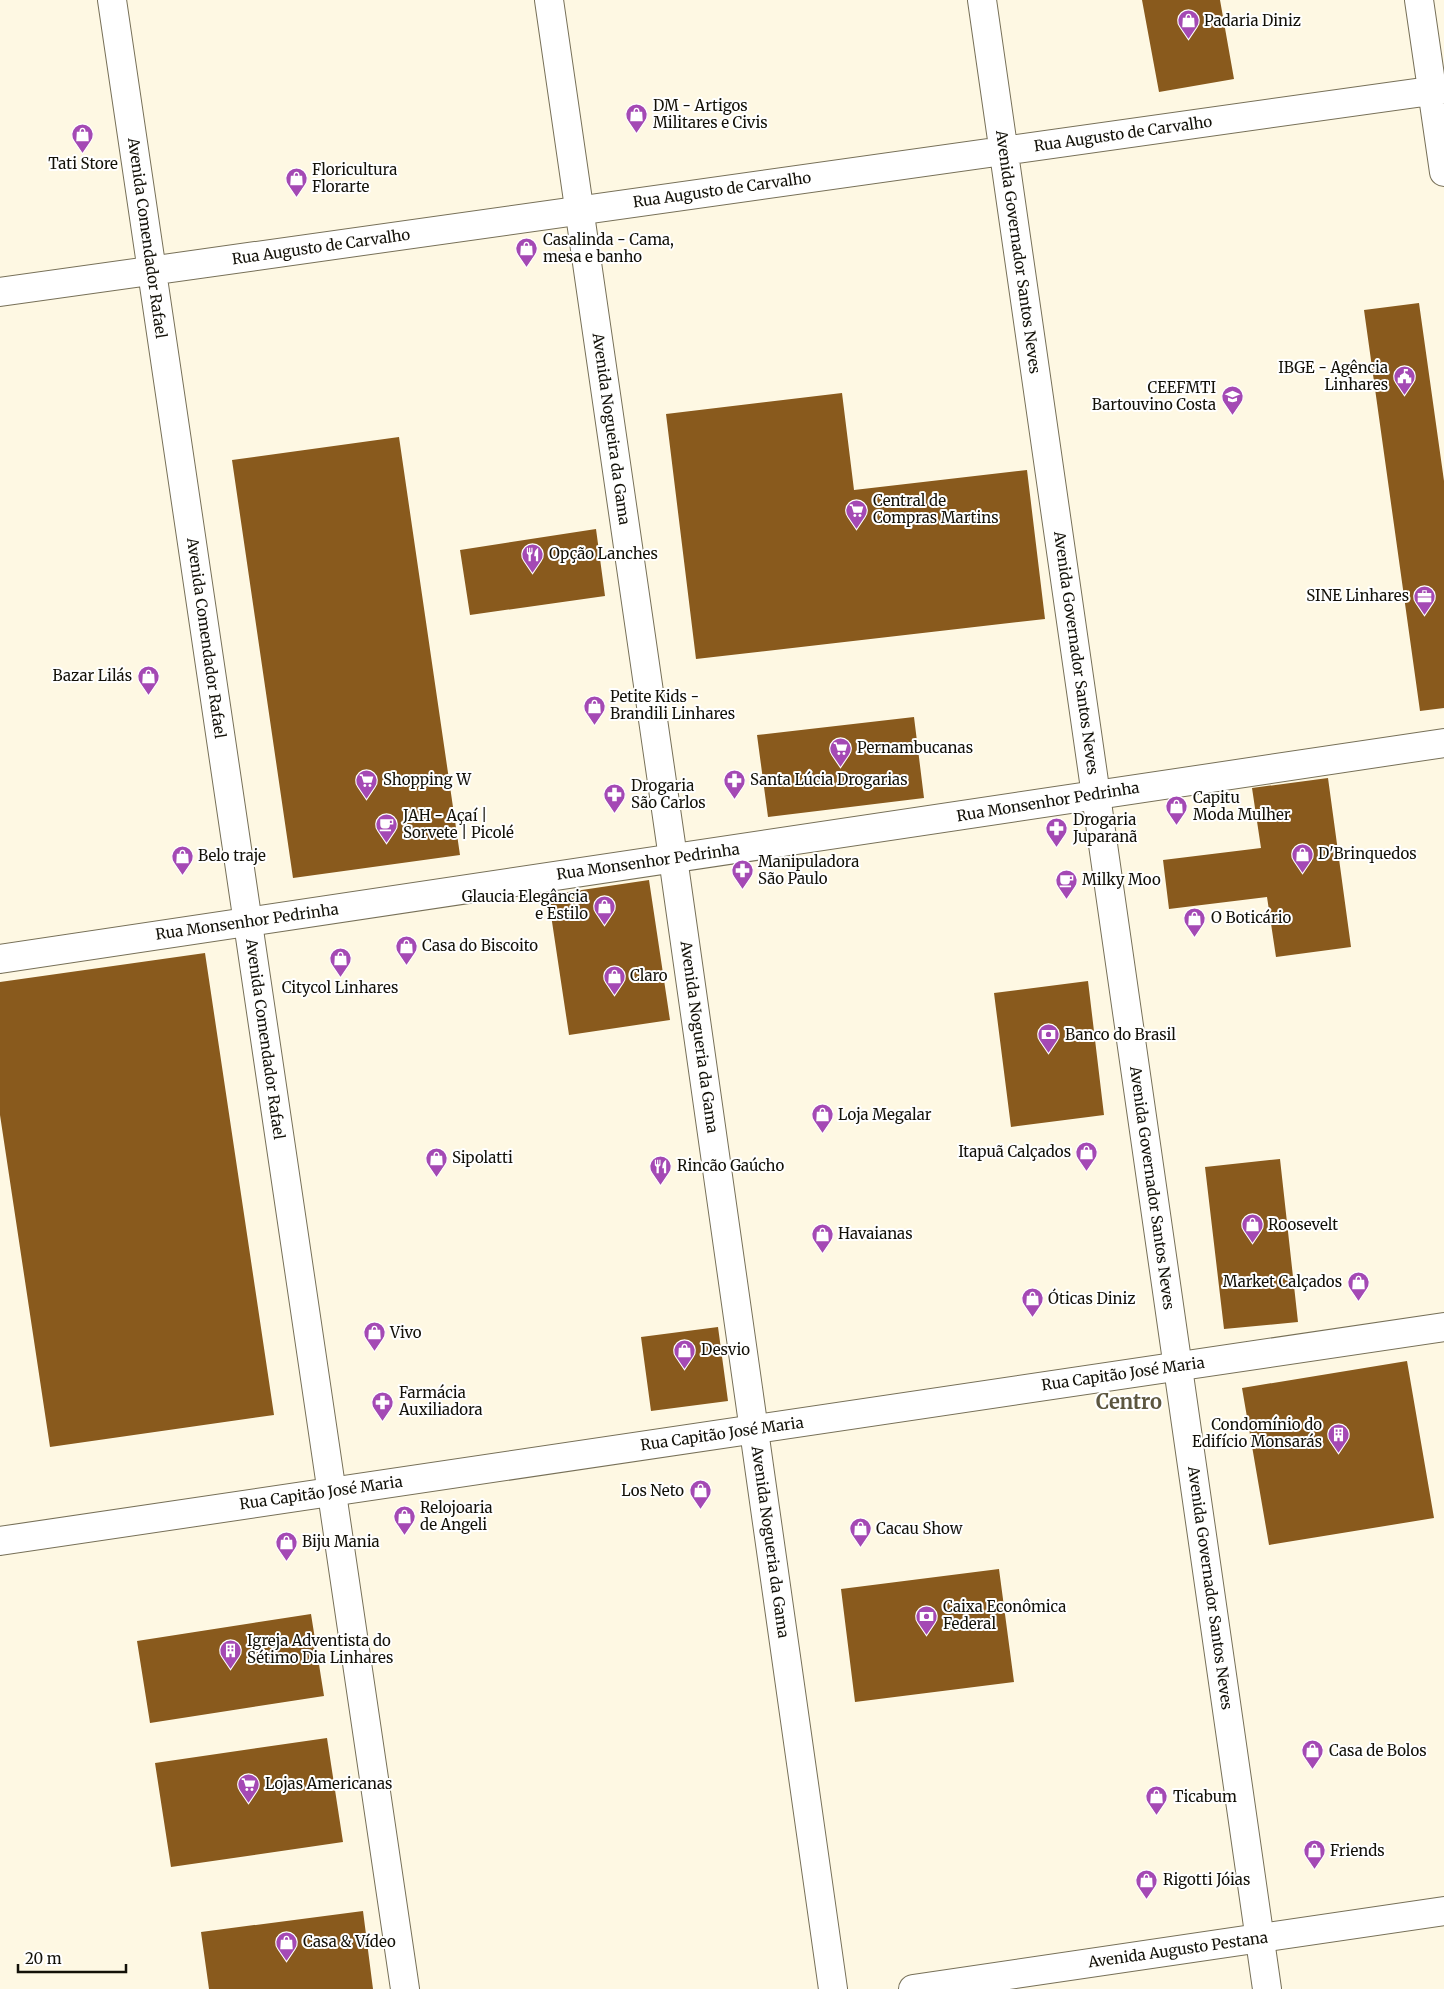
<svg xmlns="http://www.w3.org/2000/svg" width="1444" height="1989" viewBox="0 0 1444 1989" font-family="Merriweather,serif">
  <rect width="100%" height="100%" fill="#fef8e3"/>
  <path fill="#895a1d" d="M1142,0H1220L1234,79L1159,92Z
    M1419,303L1444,481V708L1420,711L1364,310Z
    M842,393L854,490L1027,470L1045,619L696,659L666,414Z
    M399,437L460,855L293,878L232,460Z
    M596,529L605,596L470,615L460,550Z
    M914,717L924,798L768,817L757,735Z
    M1328,778L1351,947L1276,957L1267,897L1169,909L1163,860L1261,848L1252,788Z
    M649,880L670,1020L569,1035L548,895Z
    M205,953L274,1415L50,1447L0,1115V982Z
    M1088,981L1104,1115L1011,1127L994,993Z
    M1280,1159L1298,1322L1224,1329L1205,1167Z
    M718,1327L728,1401L651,1411L641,1337Z
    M1407,1361L1434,1518L1269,1545L1242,1388Z
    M999,1569L1014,1682L855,1702L841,1589Z
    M311,1614L324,1696L150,1723L137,1641Z
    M327,1738L343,1842L171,1867L155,1763Z
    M363,1911L373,1989H209L201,1932Z"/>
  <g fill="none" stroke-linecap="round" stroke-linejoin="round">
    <defs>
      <path id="minor" d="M112,0L405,1989
        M982,0L1267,1989
        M1419,0L1444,172
        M0,292L1444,89"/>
      <path id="tertiary" d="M549,0L673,858L833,1989
        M913,1989L1444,1911"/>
      <path id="secondary" d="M0,959L1444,743
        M0,1541L1444,1327"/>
    </defs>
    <use href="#minor" stroke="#777058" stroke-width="30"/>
    <use href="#tertiary" stroke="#777058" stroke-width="30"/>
    <use href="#secondary" stroke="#777058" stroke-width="30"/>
    <use href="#minor" stroke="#fff" stroke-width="28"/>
    <use href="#tertiary" stroke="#fff" stroke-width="28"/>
    <use href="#secondary" stroke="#fff" stroke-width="28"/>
  </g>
  <defs>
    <symbol id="shop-pin" viewBox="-11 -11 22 30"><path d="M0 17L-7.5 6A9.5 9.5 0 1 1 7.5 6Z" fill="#a449b4" stroke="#fff"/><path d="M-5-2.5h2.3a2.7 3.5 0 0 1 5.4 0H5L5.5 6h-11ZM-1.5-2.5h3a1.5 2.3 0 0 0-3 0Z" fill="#fff"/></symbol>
    <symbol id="civic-pin" viewBox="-11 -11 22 30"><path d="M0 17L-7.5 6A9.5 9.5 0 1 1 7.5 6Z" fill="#a449b4" stroke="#fff"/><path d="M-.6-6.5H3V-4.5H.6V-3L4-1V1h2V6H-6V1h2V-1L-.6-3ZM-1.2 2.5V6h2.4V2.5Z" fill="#fff"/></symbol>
    <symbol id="school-pin" viewBox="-11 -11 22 30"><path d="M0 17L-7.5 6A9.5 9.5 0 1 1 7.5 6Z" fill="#a449b4" stroke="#fff"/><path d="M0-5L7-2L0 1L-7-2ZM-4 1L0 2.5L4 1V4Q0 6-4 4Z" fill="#fff"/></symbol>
    <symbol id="supermarket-pin" viewBox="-11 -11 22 30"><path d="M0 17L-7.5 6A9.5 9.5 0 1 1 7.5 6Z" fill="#a449b4" stroke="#fff"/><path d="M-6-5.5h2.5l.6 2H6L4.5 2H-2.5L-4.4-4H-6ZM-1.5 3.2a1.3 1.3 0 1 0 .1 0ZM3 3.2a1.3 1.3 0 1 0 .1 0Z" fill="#fff"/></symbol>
    <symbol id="restaurant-pin" viewBox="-11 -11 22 30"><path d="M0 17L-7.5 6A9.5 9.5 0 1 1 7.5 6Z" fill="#a449b4" stroke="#fff"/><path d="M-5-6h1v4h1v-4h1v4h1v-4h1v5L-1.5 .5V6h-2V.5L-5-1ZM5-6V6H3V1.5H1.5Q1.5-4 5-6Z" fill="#fff"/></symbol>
    <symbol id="office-pin" viewBox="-11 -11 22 30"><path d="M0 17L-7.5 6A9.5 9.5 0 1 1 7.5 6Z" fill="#a449b4" stroke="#fff"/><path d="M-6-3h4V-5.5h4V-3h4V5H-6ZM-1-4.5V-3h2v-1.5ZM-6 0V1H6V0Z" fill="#fff"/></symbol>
    <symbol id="pharmacy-pin" viewBox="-11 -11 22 30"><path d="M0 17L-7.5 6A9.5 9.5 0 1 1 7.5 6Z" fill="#a449b4" stroke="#fff"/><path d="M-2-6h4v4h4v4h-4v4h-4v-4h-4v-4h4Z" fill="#fff"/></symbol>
    <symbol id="cafe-pin" viewBox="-11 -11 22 30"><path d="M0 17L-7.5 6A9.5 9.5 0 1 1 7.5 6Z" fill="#a449b4" stroke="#fff"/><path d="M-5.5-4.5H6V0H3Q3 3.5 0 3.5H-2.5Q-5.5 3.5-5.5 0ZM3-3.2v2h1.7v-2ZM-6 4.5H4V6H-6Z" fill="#fff"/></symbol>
    <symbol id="bank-pin" viewBox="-11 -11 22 30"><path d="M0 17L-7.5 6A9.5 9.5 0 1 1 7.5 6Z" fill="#a449b4" stroke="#fff"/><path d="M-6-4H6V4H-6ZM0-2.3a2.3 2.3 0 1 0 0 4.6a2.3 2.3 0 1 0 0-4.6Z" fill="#fff"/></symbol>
    <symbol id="building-pin" viewBox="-11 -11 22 30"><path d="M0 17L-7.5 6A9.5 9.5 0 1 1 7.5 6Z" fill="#a449b4" stroke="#fff"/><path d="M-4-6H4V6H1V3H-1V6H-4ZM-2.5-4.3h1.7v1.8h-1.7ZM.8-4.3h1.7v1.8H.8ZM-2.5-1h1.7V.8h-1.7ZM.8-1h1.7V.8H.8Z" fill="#fff"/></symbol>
  </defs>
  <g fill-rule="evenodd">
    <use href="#shop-pin" x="1176" y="8" width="25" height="34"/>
    <use href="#shop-pin" x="624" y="102" width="25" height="34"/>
    <use href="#shop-pin" x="70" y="122" width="25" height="34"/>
    <use href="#shop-pin" x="284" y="166" width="25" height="34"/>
    <use href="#shop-pin" x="514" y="236" width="25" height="34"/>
    <use href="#civic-pin" x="1392" y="364" width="25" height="34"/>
    <use href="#school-pin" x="1220" y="384" width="25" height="34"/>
    <use href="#supermarket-pin" x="844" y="498" width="25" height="34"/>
    <use href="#restaurant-pin" x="520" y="542" width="25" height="34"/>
    <use href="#office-pin" x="1412" y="584" width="25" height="34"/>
    <use href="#shop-pin" x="136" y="664" width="25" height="34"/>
    <use href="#shop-pin" x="582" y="694" width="25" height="34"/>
    <use href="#supermarket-pin" x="828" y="736" width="25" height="34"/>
    <use href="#supermarket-pin" x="354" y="768" width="25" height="34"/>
    <use href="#pharmacy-pin" x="722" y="768" width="25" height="34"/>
    <use href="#pharmacy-pin" x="602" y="782" width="25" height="34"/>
    <use href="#shop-pin" x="1164" y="794" width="25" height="34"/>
    <use href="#cafe-pin" x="374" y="812" width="25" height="34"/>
    <use href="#pharmacy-pin" x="1044" y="816" width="25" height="34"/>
    <use href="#shop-pin" x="1290" y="842" width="25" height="34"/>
    <use href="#shop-pin" x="170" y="844" width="25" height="34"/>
    <use href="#pharmacy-pin" x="730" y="858" width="25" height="34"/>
    <use href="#cafe-pin" x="1054" y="868" width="25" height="34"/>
    <use href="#shop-pin" x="592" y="894" width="25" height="34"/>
    <use href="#shop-pin" x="1182" y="906" width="25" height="34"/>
    <use href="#shop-pin" x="394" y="934" width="25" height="34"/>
    <use href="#shop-pin" x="328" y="946" width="25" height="34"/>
    <use href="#shop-pin" x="602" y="964" width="25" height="34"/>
    <use href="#bank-pin" x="1036" y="1022" width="25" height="34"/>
    <use href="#shop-pin" x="810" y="1102" width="25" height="34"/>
    <use href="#shop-pin" x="1074" y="1140" width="25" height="34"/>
    <use href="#shop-pin" x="424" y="1146" width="25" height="34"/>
    <use href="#restaurant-pin" x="648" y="1154" width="25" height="34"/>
    <use href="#shop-pin" x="1240" y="1212" width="25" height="34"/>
    <use href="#shop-pin" x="810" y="1222" width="25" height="34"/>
    <use href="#shop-pin" x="1346" y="1270" width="25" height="34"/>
    <use href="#shop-pin" x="1020" y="1286" width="25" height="34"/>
    <use href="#shop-pin" x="362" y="1320" width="25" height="34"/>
    <use href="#shop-pin" x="672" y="1338" width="25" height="34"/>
    <use href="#pharmacy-pin" x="370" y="1390" width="25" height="34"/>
    <use href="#building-pin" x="1326" y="1422" width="25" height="34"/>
    <use href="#shop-pin" x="688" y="1478" width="25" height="34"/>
    <use href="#shop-pin" x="392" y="1504" width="25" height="34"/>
    <use href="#shop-pin" x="848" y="1516" width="25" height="34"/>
    <use href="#shop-pin" x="274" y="1530" width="25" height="34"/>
    <use href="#bank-pin" x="914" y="1604" width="25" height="34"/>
    <use href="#building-pin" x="218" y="1638" width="25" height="34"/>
    <use href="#shop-pin" x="1300" y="1738" width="25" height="34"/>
    <use href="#supermarket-pin" x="236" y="1772" width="25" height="34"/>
    <use href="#shop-pin" x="1144" y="1784" width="25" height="34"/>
    <use href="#shop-pin" x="1302" y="1838" width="25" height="34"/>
    <use href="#shop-pin" x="1134" y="1868" width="25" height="34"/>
    <use href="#shop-pin" x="274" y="1930" width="25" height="34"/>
  </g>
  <g text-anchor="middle" stroke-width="4" stroke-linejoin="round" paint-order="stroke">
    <g font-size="15" fill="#131108" stroke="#fff" text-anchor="start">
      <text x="1204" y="26">Padaria Diniz</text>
      <text x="653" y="111">DM - Artigos<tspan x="653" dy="17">Militares e Civis</tspan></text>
      <text x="83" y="169" text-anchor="middle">Tati Store</text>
      <text x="312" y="175">Floricultura<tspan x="312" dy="17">Florarte</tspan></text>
      <text x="543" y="245">Casalinda - Cama,<tspan x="543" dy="17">mesa e banho</tspan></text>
      <text x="1388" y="373" text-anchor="end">IBGE - Agência<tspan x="1388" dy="17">Linhares</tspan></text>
      <text x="1216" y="393" text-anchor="end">CEEFMTI<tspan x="1216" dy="17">Bartouvino Costa</tspan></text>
      <text x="873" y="506">Central de<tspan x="873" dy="17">Compras Martins</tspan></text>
      <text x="549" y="559">Opção Lanches</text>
      <text x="1409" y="601" text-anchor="end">SINE Linhares</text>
      <text x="132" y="681" text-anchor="end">Bazar Lilás</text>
      <text x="610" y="702">Petite Kids -<tspan x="610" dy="17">Brandili Linhares</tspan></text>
      <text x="857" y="753">Pernambucanas</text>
      <text x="383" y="785">Shopping W</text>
      <text x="750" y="785">Santa Lúcia Drogarias</text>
      <text x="631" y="791">Drogaria<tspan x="631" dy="17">São Carlos</tspan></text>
      <text x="1193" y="803">Capitu<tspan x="1193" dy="17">Moda Mulher</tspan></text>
      <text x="403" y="821">JAH - Açaí |<tspan x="403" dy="17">Sorvete | Picolé</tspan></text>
      <text x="1073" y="825">Drogaria<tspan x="1073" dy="17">Juparanã</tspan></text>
      <text x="1318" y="859">D'Brinquedos</text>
      <text x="198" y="861">Belo traje</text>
      <text x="758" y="867">Manipuladora<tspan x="758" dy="17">São Paulo</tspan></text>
      <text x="1082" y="885">Milky Moo</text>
      <text x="588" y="902" text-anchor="end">Glaucia Elegância<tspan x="588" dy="17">e Estilo</tspan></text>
      <text x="1211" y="923">O Boticário</text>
      <text x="422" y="951">Casa do Biscoito</text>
      <text x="630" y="981">Claro</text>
      <text x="340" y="993" text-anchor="middle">Citycol Linhares</text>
      <text x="1065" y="1040">Banco do Brasil</text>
      <text x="838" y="1120">Loja Megalar</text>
      <text x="1071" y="1157" text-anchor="end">Itapuã Calçados</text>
      <text x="452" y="1163">Sipolatti</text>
      <text x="677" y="1171">Rincão Gaúcho</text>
      <text x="1268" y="1230">Roosevelt</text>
      <text x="838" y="1239">Havaianas</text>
      <text x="1342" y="1287" text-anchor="end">Market Calçados</text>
      <text x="1048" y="1304">Óticas Diniz</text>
      <text x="390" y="1338">Vivo</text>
      <text x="701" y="1355">Desvio</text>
      <text x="399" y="1398">Farmácia<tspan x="399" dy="17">Auxiliadora</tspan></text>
      <text x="1322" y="1430" text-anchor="end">Condomínio do<tspan x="1322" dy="17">Edifício Monsarás</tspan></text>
      <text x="684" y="1496" text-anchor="end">Los Neto</text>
      <text x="420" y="1513">Relojoaria<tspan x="420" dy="17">de Angeli</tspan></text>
      <text x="876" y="1534">Cacau Show</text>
      <text x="302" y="1547">Biju Mania</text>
      <text x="943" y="1612">Caixa Econômica<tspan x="943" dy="17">Federal</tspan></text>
      <text x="247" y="1646">Igreja Adventista do<tspan x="247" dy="17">Sétimo Dia Linhares</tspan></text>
      <text x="1329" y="1756">Casa de Bolos</text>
      <text x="265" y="1789">Lojas Americanas</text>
      <text x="1173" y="1802">Ticabum</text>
      <text x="1330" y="1856">Friends</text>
      <text x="1163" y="1885">Rigotti Jóias</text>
      <text x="303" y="1947">Casa &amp; Vídeo</text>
    </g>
    <g font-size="15" fill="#131108" stroke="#fff">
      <text transform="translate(1123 134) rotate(-8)" y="5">Rua Augusto de Carvalho</text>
      <text transform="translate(722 190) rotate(-8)" y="5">Rua Augusto de Carvalho</text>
      <text transform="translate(147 238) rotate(82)" y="5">Avenida Comendador Rafael</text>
      <text transform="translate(321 247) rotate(-8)" y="5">Rua Augusto de Carvalho</text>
      <text transform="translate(1018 252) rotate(82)" y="5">Avenida Governador Santos Neves</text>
      <text transform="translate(611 429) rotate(82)" y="5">Avenida Nogueira da Gama</text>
      <text transform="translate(206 638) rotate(82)" y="5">Avenida Comendador Rafael</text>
      <text transform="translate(1076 653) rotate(82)" y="5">Avenida Governador Santos Neves</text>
      <text transform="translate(1048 802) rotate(-9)" y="5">Rua Monsenhor Pedrinha</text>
      <text transform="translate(648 862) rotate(-8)" y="5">Rua Monsenhor Pedrinha</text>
      <text transform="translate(247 922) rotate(-8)" y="5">Rua Monsenhor Pedrinha</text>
      <text transform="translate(699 1037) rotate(82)" y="5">Avenida Nogueria da Gama</text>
      <text transform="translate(265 1039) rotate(82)" y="5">Avenida Comendador Rafael</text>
      <text transform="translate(1152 1188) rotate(82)" y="5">Avenida Governador Santos Neves</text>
      <text transform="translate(1123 1374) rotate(-8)" y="5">Rua Capitão José Maria</text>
      <text transform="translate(722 1434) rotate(-8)" y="5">Rua Capitão José Maria</text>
      <text transform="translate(321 1493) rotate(-8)" y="5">Rua Capitão José Maria</text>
      <text transform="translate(770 1542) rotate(82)" y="5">Avenida Nogueria da Gama</text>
      <text transform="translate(1210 1588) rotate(82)" y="5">Avenida Governador Santos Neves</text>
      <text transform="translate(1178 1950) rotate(-8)" y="5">Avenida Augusto Pestana</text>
    </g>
    <g font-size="20" font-weight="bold" fill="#5c563f" stroke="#fff">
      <text x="1129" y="1409">Centro</text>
    </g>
  </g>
  <path d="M18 1964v8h108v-8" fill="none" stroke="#131108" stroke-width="2.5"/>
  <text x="25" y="1964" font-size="15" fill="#131108" stroke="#ffffff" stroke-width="4" paint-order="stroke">20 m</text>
</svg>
